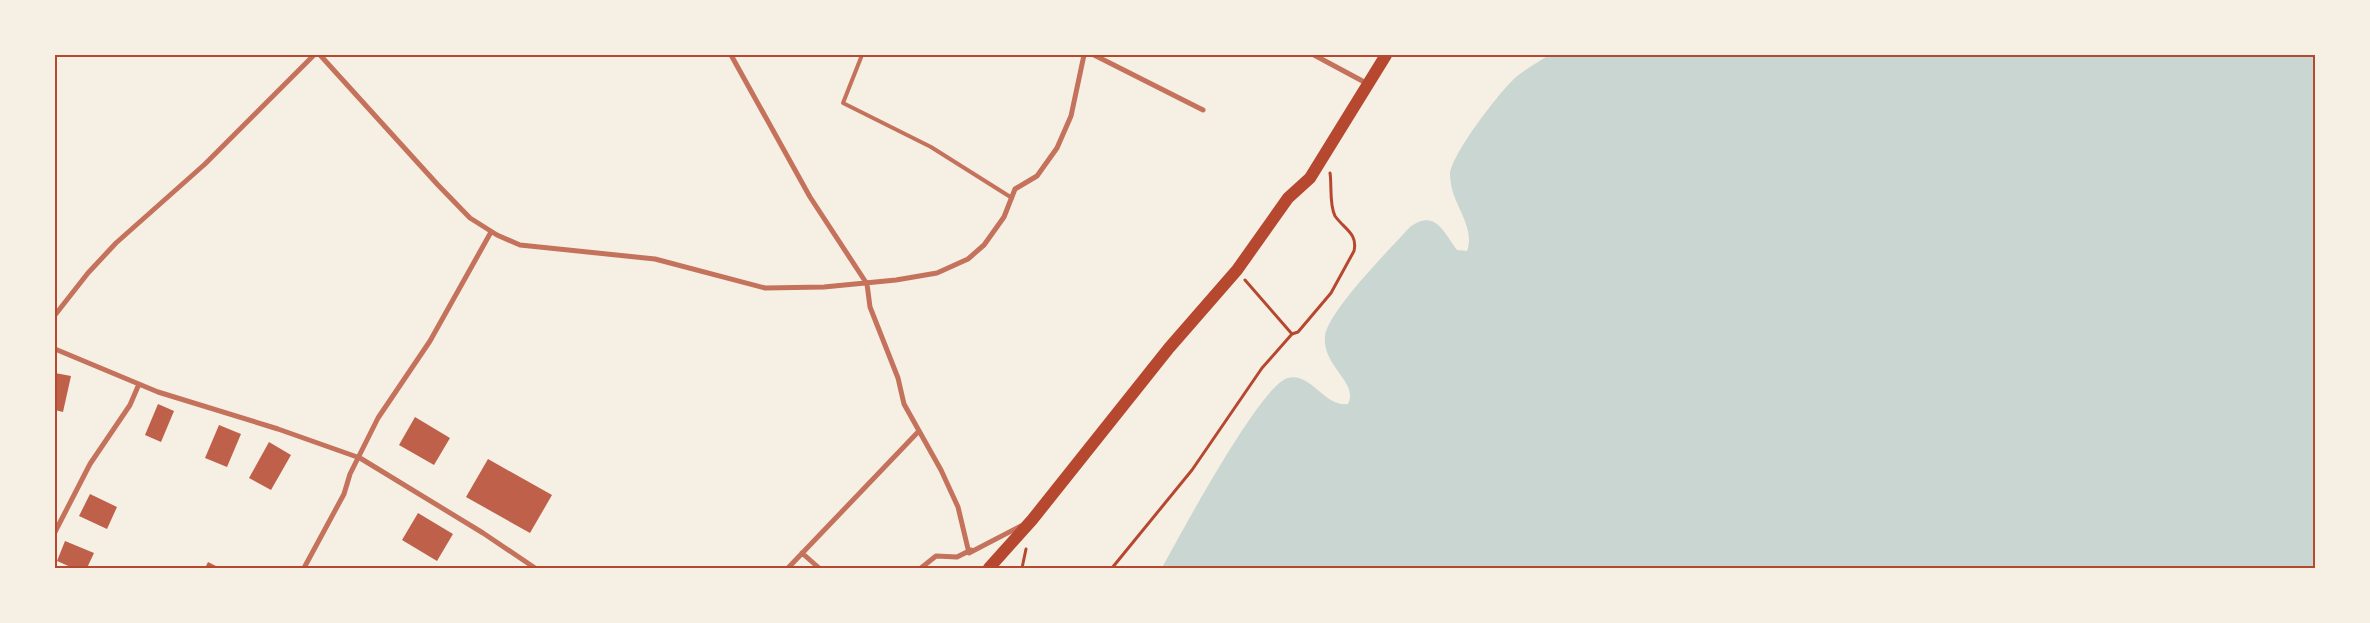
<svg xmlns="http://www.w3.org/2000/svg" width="2370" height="623" viewBox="0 0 2370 623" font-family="Rubik,sans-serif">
  <rect width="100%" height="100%" fill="#f6efe4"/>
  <path fill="#c9d6d2" d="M1549,55H2315V568H1162C1179,537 1261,384 1288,378C1311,372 1325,408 1348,404C1359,382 1322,367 1325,336C1328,311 1391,248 1410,227C1435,209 1443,231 1457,250L1467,251C1475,230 1457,209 1452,189C1451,185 1450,178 1450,174C1452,154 1496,97 1511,82C1521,71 1537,63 1549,55Z"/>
  <path fill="#bf614a" d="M55,373L71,376L63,412L55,410Z
    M158,404L174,411L161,442L145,435Z
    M415,417L450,438L434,465L399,445Z
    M219,425L241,434L227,467L205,458Z
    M269,442L291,455L271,490L249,478Z
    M488,459L552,495L530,533L466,497Z
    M90,494L117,507L107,529L79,516Z
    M418,513L453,534L437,561L402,540Z
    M65,541L94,553L87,568H73L57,561Z
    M208,562L220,568H205Z"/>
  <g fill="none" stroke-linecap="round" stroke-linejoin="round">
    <path stroke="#b5482f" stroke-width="3" d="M1292,334L1298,332L1331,293L1354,251C1358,233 1344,229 1335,216C1329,204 1332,186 1330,173
      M1022,568L1026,549
      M1112,568L1192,470L1262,368L1292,334L1245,280"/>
    <path stroke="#c5725c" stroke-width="4" d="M862,55L843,103L931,147L1012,198"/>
    <path stroke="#c5725c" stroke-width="5" d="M320,55L438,185L470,218L497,235L520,245L655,259L765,288L824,287L896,280L937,273L968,259L984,245L1004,217L1015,189L1037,176L1057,148L1071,116L1084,55
      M731,55L810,197L867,284L870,307L898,378L904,404L941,470L958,507L969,553L1021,526
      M1094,55L1203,110
      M1314,55L1368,84
      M55,315L88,273L116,243L205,164L314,55
      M55,349L158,392L278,429L360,458L483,533L535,568
      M55,532L90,464L130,405L139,384
      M802,553L819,568
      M304,568L344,494L350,474L378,418L430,341L491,232
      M788,568L918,432
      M921,568L936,556L957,557L971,550"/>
    <path stroke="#b5482f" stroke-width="12" d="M989,568L1032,520L1169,348L1237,270L1288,198L1310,178L1386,55"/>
  </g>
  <rect width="2370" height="623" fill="none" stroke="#f6efe4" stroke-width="112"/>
  <rect x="56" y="56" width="2258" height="511" fill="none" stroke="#b5482f" stroke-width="2"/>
</svg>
